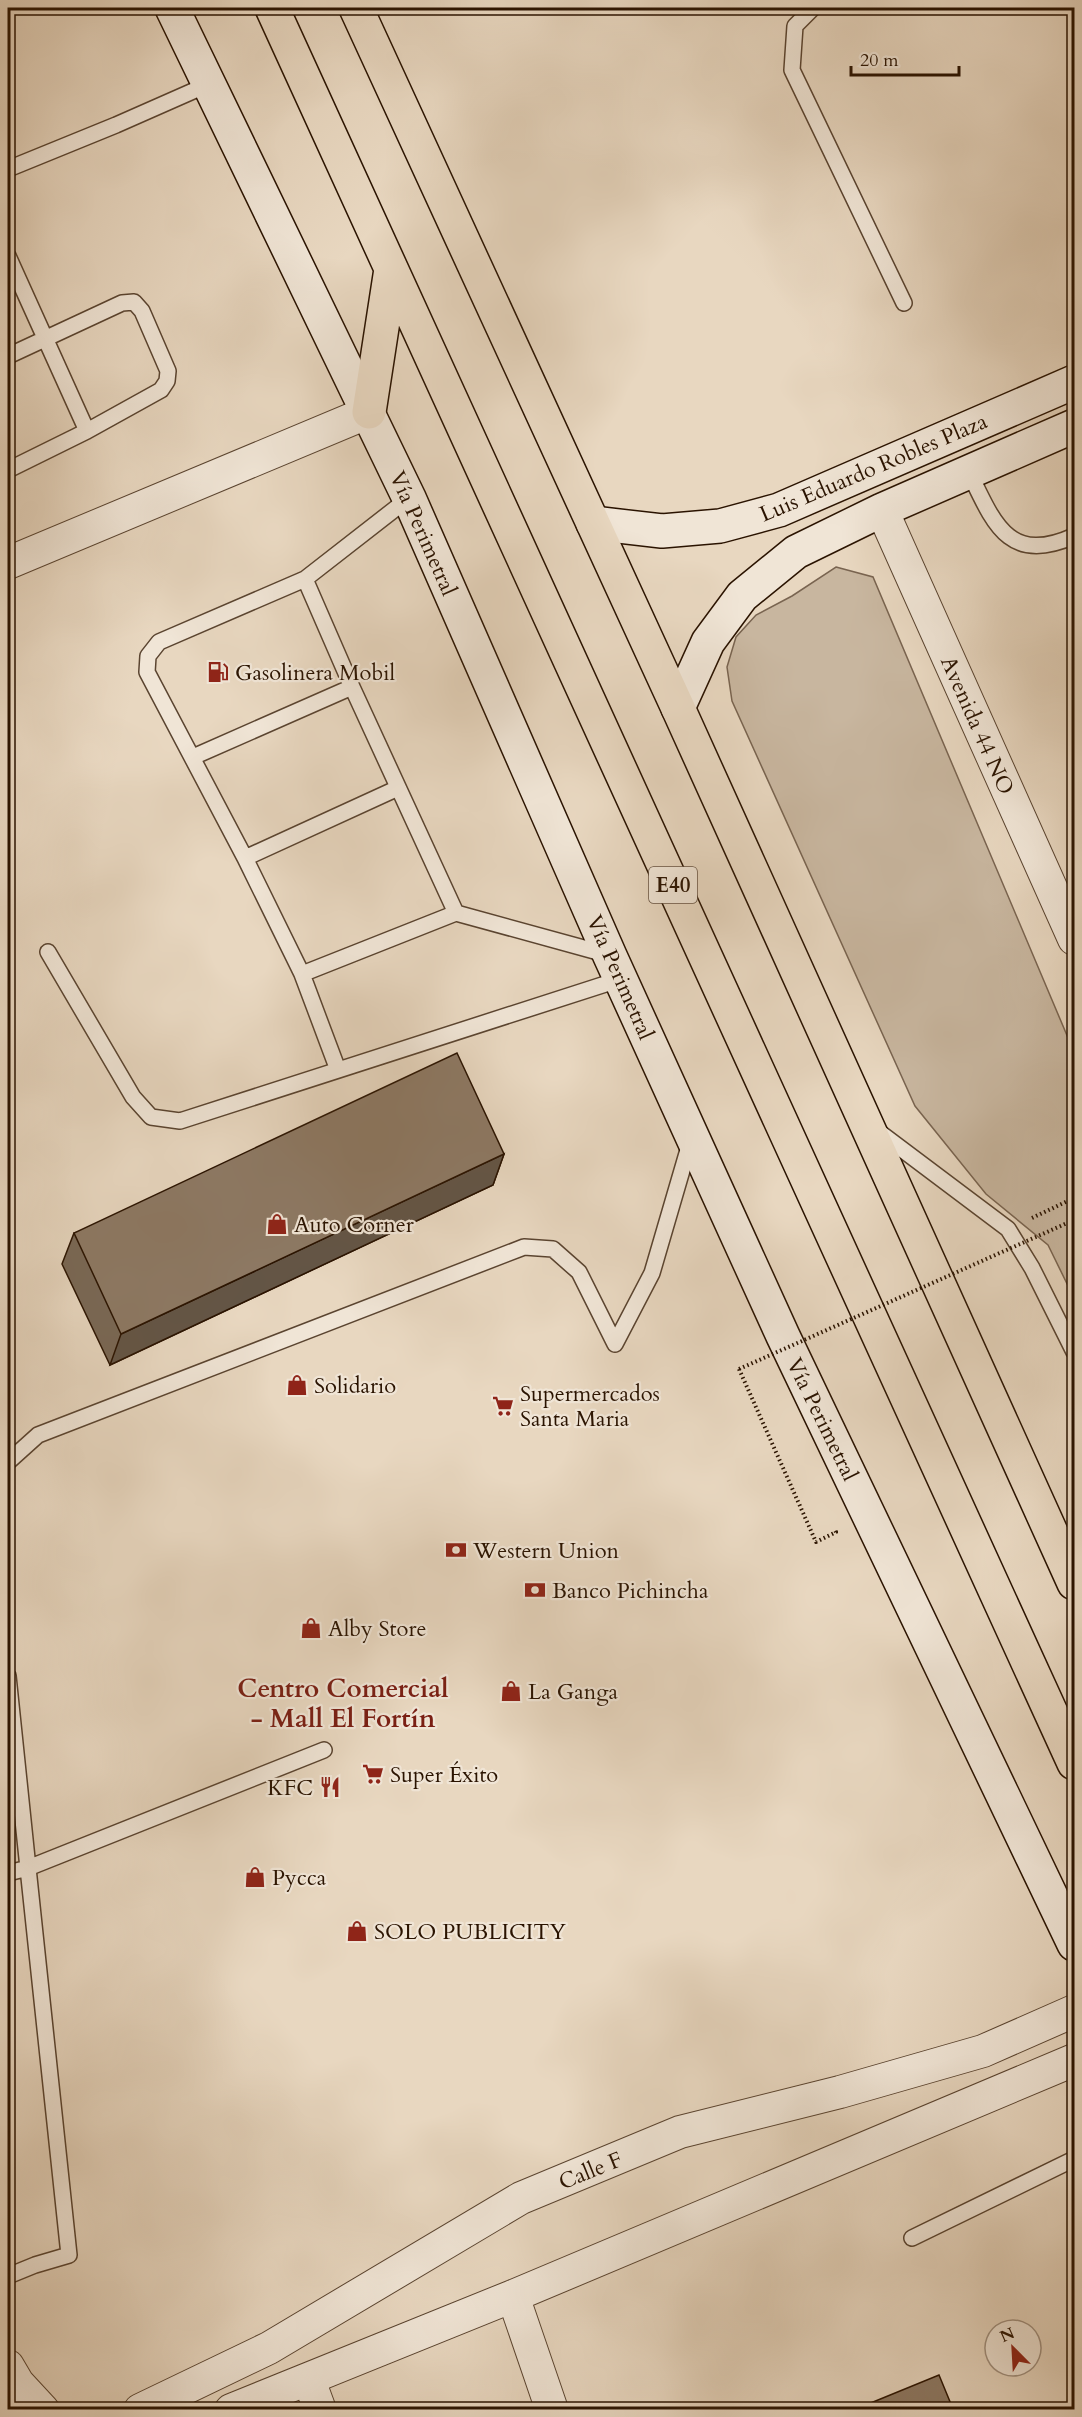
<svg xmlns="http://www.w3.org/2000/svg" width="1082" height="2417" viewBox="0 0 1082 2417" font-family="Cardo,serif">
  <rect width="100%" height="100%" fill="#e8d7c0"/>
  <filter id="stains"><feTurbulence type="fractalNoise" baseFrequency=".00333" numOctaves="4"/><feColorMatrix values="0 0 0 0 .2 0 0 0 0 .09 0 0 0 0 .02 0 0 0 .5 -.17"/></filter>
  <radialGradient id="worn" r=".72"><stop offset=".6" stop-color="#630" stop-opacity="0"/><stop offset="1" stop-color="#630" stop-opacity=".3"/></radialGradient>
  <path fill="#c8b69f" stroke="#796450" stroke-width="1.5" d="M836,567L873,577L1074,1052V1298L1048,1245L986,1194L915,1106L732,701L727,667L736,637L756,615L792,596Z"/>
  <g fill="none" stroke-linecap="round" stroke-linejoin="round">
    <defs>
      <path id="lane" d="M813,8L795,26L792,70L904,303
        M8,169L116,125L209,84
        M8,256L87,431
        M8,356L122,303L134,302L142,311L168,371L167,381L161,390L87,431L8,470
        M969,472C994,524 1009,565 1074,536
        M409,498L305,579L352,687L456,913L609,955
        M305,579L159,642L148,656L147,672L245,858L302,974L456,913
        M193,757L352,687
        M245,858L398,788
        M48,952L133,1097L151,1117L180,1121L621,979
        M302,974L338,1070
        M875,1129L1008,1229L1032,1268L1074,1352
        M615,1344L652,1273L690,1143
        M8,1462L38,1435L524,1247L553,1249L579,1272L615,1344
        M8,1676L28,1868L8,1873
        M912,2238L1074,2159
        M8,2276L35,2265L69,2255L28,1868L324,1750"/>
      <path id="street" d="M882,510L1074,939
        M8,563L369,412
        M513,2296L552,2410
        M8,2366L18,2383L43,2410
        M309,2380L320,2410
        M140,2410L269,2348L521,2198L680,2132L840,2092L983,2051L1074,2011
        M231,2410L513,2296L1074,2060"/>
      <path id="secondary" d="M172,8L409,498L610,956L783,1336L1074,1944
        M593,523L662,531L720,526L779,510L1074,382
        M678,708L708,642L742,596L796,552L882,510L1074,426"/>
      <path id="highway" d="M272,8L1074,1763
        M356,8L678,708L1074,1583
        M369,412L391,269"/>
    </defs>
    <use href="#lane" stroke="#5a4430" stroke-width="18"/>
    <use href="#street" stroke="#5a4430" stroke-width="34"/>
    <use href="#secondary" stroke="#2a1300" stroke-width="36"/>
    <use href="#highway" stroke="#2a1300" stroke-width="36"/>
    <path stroke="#2a1300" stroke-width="4" stroke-dasharray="1.5 3" stroke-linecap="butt" d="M1032,1218L1074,1198
      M739,1369L816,1542L836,1532L835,1530"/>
    <use href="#lane" stroke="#f0e5d6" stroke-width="15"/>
    <use href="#street" stroke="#f0e5d6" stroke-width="32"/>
    <use href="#secondary" stroke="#f0e5d6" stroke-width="33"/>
    <use href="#highway" stroke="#e8d7c0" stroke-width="33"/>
    <path stroke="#2a1300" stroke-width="4" stroke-dasharray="1.5 3" stroke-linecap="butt" d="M739,1369L1074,1220"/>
  </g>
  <path fill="#796856" stroke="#2a1300" stroke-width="1.5" d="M504,1154L493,1185L110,1365L62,1264L74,1233Z"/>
  <path fill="#635546" stroke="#2a1300" stroke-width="1.5" d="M504,1154L493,1185L110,1365L121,1334Z"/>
  <path fill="#8d7964" stroke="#2a1300" stroke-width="1.5" d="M457,1053L504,1154L121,1334L74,1233Z
    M939,2375L953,2409H856Z"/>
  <defs>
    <symbol id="fuel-bare" viewBox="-9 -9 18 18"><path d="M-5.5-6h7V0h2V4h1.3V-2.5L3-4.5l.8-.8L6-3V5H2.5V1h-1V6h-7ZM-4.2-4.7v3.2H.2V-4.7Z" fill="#8f2418" stroke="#f0e5d6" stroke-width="2.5" paint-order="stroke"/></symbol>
    <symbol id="shop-bare" viewBox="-9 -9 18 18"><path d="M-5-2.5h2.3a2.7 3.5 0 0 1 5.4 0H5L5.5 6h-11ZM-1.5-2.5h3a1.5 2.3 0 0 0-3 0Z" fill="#8f2418" stroke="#f0e5d6" stroke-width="2.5" paint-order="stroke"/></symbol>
    <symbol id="supermarket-bare" viewBox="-9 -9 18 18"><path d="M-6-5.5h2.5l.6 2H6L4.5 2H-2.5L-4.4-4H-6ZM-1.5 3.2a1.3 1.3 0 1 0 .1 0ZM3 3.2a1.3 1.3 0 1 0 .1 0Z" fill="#8f2418" stroke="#f0e5d6" stroke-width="2.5" paint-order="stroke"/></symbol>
    <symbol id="bank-bare" viewBox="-9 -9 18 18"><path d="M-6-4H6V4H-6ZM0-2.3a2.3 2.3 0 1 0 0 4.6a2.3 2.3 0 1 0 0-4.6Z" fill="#8f2418" stroke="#f0e5d6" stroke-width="2.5" paint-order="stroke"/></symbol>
    <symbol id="restaurant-bare" viewBox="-9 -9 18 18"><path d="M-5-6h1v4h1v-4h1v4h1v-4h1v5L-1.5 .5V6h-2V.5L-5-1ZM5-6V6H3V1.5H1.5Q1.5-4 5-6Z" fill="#8f2418" stroke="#f0e5d6" stroke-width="2.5" paint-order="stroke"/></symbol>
  </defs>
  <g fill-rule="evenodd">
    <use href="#fuel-bare" x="203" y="657" width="30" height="30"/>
    <use href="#shop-bare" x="262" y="1209" width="30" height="30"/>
    <use href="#shop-bare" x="282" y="1370" width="30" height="30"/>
    <use href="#supermarket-bare" x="488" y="1391" width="30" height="30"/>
    <use href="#bank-bare" x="441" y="1535" width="30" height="30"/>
    <use href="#bank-bare" x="520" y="1575" width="30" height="30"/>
    <use href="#shop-bare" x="296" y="1613" width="30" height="30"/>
    <use href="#shop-bare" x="496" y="1676" width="30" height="30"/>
    <use href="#supermarket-bare" x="358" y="1759" width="30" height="30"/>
    <use href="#restaurant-bare" x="315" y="1772" width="30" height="30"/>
    <use href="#shop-bare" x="240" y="1862" width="30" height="30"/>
    <use href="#shop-bare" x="342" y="1916" width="30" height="30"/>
  </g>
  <g text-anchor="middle" stroke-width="4.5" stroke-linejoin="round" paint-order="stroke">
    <rect fill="#f0e5d6" stroke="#655240" stroke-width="1.5" x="649" y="867" width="48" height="36" rx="4.5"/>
    <g font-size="21" font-weight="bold" fill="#2a1300">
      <text x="673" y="892">E40</text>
    </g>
    <g font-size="22" fill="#2a1300" stroke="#f0e5d6">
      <text transform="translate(873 467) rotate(-23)" y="8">Luis Eduardo Robles Plaza</text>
      <text transform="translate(424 533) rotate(66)" y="8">Vía Perimetral</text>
      <text transform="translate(978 725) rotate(66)" y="8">Avenida 44 NO</text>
      <text transform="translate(621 977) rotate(66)" y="8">Vía Perimetral</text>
      <text transform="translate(823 1419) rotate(64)" y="8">Vía Perimetral</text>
      <text transform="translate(590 2170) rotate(-22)" y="8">Calle F</text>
    </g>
    <g font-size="22" fill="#2a1300" stroke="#f0e5d6" text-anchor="start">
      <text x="235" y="680">Gasolinera Mobil</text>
      <text x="294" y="1232">Auto Corner</text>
      <text x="314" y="1393">Solidario</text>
      <text x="520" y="1401">Supermercados<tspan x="520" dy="25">Santa Maria</tspan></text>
      <text x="473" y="1558">Western Union</text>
      <text x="552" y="1598">Banco Pichincha</text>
      <text x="328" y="1636">Alby Store</text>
      <text x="528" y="1699">La Ganga</text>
      <text x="390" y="1782">Super Éxito</text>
      <text x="313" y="1795" text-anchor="end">KFC</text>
      <text x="272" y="1885">Pycca</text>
      <text x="374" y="1939">SOLO PUBLICITY</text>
    </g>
    <g font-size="26" font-weight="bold" fill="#7a1f14" stroke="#f0e5d6">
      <text x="343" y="1697">Centro Comercial<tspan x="343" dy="30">- Mall El Fortín</tspan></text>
    </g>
  </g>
  <rect width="1082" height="2417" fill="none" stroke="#e8d7c0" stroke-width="30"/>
  <rect x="9" y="9" width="1064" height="2399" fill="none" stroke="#2a1300" stroke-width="3"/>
  <rect x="15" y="15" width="1052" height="2387" fill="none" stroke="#2a1300" stroke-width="1.5"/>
  <g transform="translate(1013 2348) rotate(336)"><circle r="28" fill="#f0e5d6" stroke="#a19180" stroke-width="1.5"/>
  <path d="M0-4.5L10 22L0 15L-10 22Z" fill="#8f2418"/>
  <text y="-9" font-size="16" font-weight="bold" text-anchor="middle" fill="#2a1300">N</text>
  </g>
  <path d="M851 66v9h108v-9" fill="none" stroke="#2a1300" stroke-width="3"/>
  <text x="860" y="66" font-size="18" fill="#2a1300" stroke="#f0e5d6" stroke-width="4.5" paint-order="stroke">20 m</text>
  <rect width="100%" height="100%" filter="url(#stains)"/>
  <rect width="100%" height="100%" fill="url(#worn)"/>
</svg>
